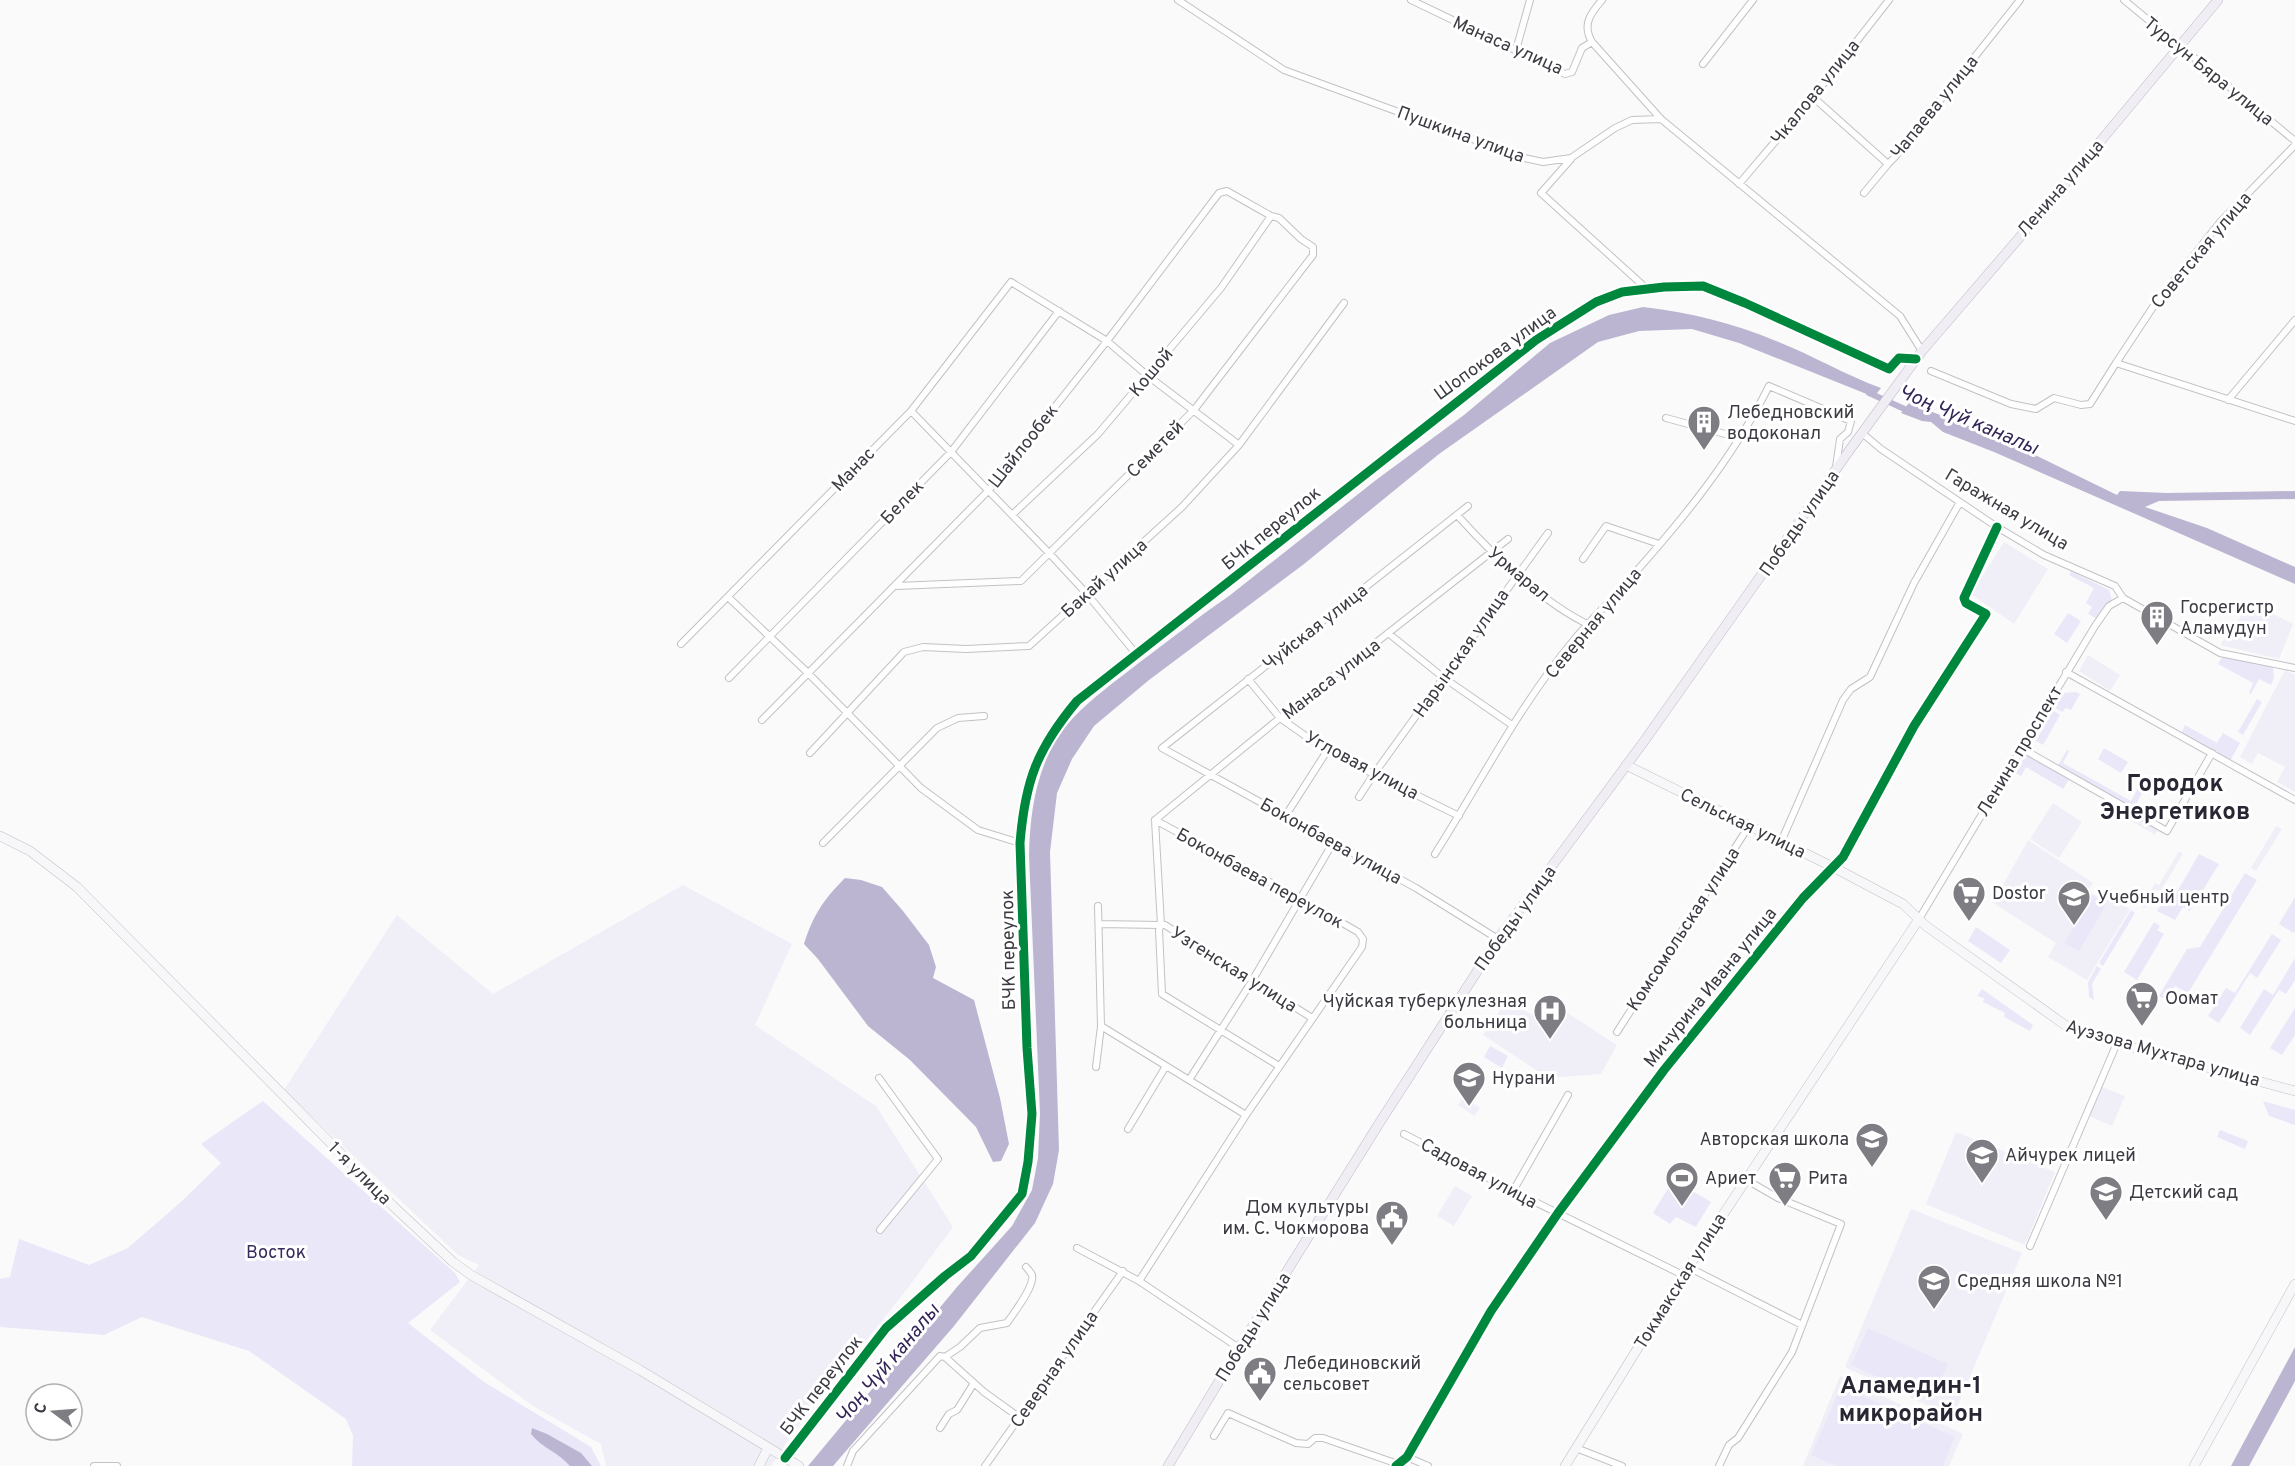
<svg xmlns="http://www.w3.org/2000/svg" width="2295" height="1466" viewBox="0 0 2295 1466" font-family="Overpass,sans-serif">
  <rect width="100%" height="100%" fill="#fafafb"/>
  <path fill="#f0eff8" d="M2004,542L2048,569L2014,624L1971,594Z
    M2251,603L2293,624L2279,659L2220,645Z
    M2088,655L2120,675L2110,691L2079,671Z
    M2285,670L2295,675V792L2277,782L2285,767L2258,753L2252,764L2240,757Z
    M2053,803L2082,822L2059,858L2030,839Z
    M2133,815L2158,830L2155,835L2130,820Z
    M2276,826L2282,829L2256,871L2251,868Z
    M2028,840L2093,883L2088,891L2096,896L2100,890L2109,895L2108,897L2130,909L2087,980L2048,957L2056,943L1993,903Z
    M2179,851L2183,854L2160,892L2156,889L2145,908L2141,906L2155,883L2159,885Z
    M683,885L792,944L755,1025L876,1106L953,1227L907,1289L793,1433L771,1466H606L601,1444L533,1406L430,1330L479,1265L458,1255L284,1090L397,915L493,994Z
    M1506,1001L1539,1018L1552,1003L1617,1045L1601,1074L1548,1078L1483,1035Z
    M2102,1087L2125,1096L2112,1126L2089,1116Z
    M1463,1097L1480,1108L1474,1116L1458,1105Z
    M1956,1132L2055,1172L2025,1245L1926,1204Z
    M1455,1186L1472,1196L1454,1226L1437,1216Z
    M1911,1209L2022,1253L1953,1417L1845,1367Z
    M1840,1376L1963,1434L1949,1466H1803Z"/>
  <path fill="#eae7f9" d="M2071,571L2109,590L2112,600L2103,609L2097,619L2088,614L2092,607L2086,603L2094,588L2069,575Z
    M2068,613L2081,621L2067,643L2054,634Z
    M2223,656L2273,666L2274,678L2271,685L2259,679L2251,694L2249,693L2253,683L2218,664Z
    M2076,692L2080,694L2071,710L2066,708L2062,712L2055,708L2063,693Z
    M2257,699L2262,702L2243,735L2238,732Z
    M2053,710L2060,715L2043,745L2036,741Z
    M2185,725L2217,743L2223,733L2240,743L2230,761L2181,734Z
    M2104,748L2128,762L2121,773L2098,759Z
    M2067,750L2069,751L2063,763L2131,801L2138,788L2143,791L2133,810L2057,767Z
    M2027,753L2070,778L2063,789L2026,767L2021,776L2015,773Z
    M2199,854L2219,864L2190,911L2183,907L2175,920L2157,911L2166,896L2173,899Z
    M2245,873L2257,880L2188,993L2175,986L2166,1000L2159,996L2187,949L2200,947Z
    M2092,895L2107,903L2079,951L2064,943Z
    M2295,897V932L2294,933L2279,924Z
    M2131,910L2135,913L2103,966L2099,963Z
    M2154,922L2160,926L2157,930L2164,934L2137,980L2124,972Z
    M1976,927L2010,950L2001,963L1968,941Z
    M2272,934L2281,940L2257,978L2250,973L2219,1023L2208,1016L2226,988L2235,993Z
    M2295,958V980L2286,994L2279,990L2250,1035L2240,1028L2264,989L2273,995Z
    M2097,966L2101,969L2092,984L2094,1000L2089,997L2088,982Z
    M1982,989L2033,1025L2030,1031L2004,1017L2005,1013L1983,1002L1984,998L1977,996Z
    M2295,1008V1035L2282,1055L2270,1048Z
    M1490,1046L1508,1056L1502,1068L1484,1057Z
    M263,1101L455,1273L460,1282L408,1323L484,1382L591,1447L601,1466H352L353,1436L346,1419L249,1351L142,1317L104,1335L0,1327V1279L10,1277L19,1239L89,1265L128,1248L182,1201L221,1163L201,1144Z
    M2263,1101L2295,1110V1125L2269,1116Z
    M2220,1130L2248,1141L2245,1149L2217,1137Z
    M1673,1180L1711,1202L1696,1227L1676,1217L1670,1224L1653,1213Z
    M1868,1328L1948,1364L1931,1401L1851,1365Z
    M1841,1386L1955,1437L1943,1466H1836L1811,1455Z"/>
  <path fill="#bbb5d1" d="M1643,307C1689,312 1733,323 1776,341C1812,355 1845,375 1881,388L1874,397L1739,343L1692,329L1639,331L1598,342L1439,454L1304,564L1149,680L1094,726L1072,759L1057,793L1050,852L1059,1150L1053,1184L1035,1223L954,1326L833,1466H808L957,1287L1012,1226L1032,1190L1038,1158L1040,1113L1029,856C1030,806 1038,756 1073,718C1093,697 1117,680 1140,662C1170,640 1198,617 1229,596L1376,480L1464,415L1550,343L1609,315Z
    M1909,403L2000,438L2117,495L2120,491L2167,493L2295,491V499L2159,501L2145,507L2207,528L2295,567V584L1994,452L1943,432L1931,422L1922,421L1901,413Z
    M845,878L861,880L882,887L903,911L929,945L936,967L933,978L974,1000L1000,1098L1009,1144L1001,1161L993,1162L976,1127L910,1060L868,1026L818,959L804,944C813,915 824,899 845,878Z
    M2295,1347V1381L2249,1466H2231Z
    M532,1428L547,1434L581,1453L592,1466H570C559,1453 541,1447 531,1434Z"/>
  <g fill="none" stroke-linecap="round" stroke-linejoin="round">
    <path stroke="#bbb5d1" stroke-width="6" d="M1869,393L1909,411"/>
    <defs>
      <path id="street" d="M1178,0L1284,70L1524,158L1543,162L1571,158L1615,128L1632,120L1661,119
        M1411,0L1565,74L1572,72L1582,48L1592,42
        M1602,0C1590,14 1582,25 1592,42L1661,119L1900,316L1922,351
        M2124,0L2295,141
        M1516,50L1530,0
        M1703,64L1753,0
        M1813,97L1888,164L1895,157L2020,0
        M1571,159L1541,193L1647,289
        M1739,184L1813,97L1889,0
        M1864,193L1888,164
        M2116,363L2155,304L2221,221L2295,145
        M1931,371L2011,404L2036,409L2054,398L2081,405L2090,404L2116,363L2295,421
        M2228,400L2295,320
        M911,411L1050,554L1087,594L1137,655
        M1666,418L1740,438
        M1862,433L1881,449L1997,527L2044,555L2115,586L2123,598L2109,606L2095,626L1919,919
        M1468,506L1162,748L1416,888L1498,939
        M1013,514L1098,434L1221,288L1271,216
        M1457,515C1493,555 1540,601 1589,625
        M1583,559L1606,526L1659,544
        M728,597L808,673L921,788L978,830L1020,843
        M2123,598L2220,653L2295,668
        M1388,633L1444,678L1512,725
        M681,644L911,411L1011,282L1107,341L1148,376L1239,445
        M2066,672L2295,800
        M729,678L951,452L1059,311
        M1248,679L1280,718L1327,751L1459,816
        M762,720L989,490L1107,341L1219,193L1227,191L1271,216L1279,218L1301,239L1313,247V255L1194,410L1021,581L896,586
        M2021,748L2167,831L2212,753
        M810,753L904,652L923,647L966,649L1029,646L1182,507L1239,445L1344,303
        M1359,797L1374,774L1548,533
        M1286,815L1327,751
        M1155,820L1280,718L1508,539
        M1781,842L1843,700L1851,689L1870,677L1914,583L1960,502
        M823,843L937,728L958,718L984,716
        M1435,854C1480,783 1519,706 1573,641C1586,625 1602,610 1616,594C1674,530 1730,464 1769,386L1851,421L1848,432L1840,439L1836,467
        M1099,924L1161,925L1155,820
        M1101,1026L1246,1115
        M1617,1032L1749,826
        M1279,1066L1162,994L1159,930L1161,925H1165L1184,937L1312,1018
        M1096,1067L1101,1026L1098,906
        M879,1078L938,1159L880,1230
        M1189,1080L1252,981L1334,841
        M1128,1129L1166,1066
        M1404,1134L1513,1191L1683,1275
        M1513,1191L1568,1095
        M2030,1246L2117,1043
        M1077,1248L1139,1281L1239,1348
        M1688,1267L1802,1325
        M1139,1281L1246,1115L1362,947L1363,939L1358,932L1301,899L1155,820
        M945,1357L960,1347L980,1328L1007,1323C1013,1314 1035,1286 1032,1275C1031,1273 1028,1269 1026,1267
        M940,1428L949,1414L957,1410L974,1383
        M1214,1436L1228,1413L1296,1443L1308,1444L1315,1438H1323L1398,1464
        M1576,1448L1622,1466
        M1407,1457L1428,1466
        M785,1458L886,1328L945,1276L971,1256L1022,1194L1028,1162L1032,1114L1027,1048L1020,843C1025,781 1037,749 1077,701L1536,340L1596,302L1622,292L1664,287L1703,286L1745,303L1889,369L1899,358L1916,359
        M94,1466H117
        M847,1466L853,1451L940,1356L945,1357L984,1392L1020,1418
        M985,1466L1123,1271
        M1396,1466L1407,1457L1491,1311L1558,1213L1664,1070L1803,898L1843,857L1914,726L1986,614L1966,603L1964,598L1997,527
        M1719,1466L1729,1445L1738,1438L1792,1352L1841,1224L1778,1198L1745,1179"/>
      <path id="secondary" d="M1626,765L1833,867L1903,904L1926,926L2065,1025L2117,1043L2295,1091
        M0,836L30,851L77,887L393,1206L453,1262L471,1275L640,1370L799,1466
        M759,1466L768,1448
        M1565,1466L1683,1275L1919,919
        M2194,1466L2295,1284"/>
      <path id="primary" d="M1168,1466L1239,1348L1380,1122L1498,939L1645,740L1851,448L1922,351L2044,209L2218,0"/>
    </defs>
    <use href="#street" stroke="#c2c2c6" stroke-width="8"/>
    <use href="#secondary" stroke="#c2c2c6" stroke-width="10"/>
    <use href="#primary" stroke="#bdbac7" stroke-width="10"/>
    <use href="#street" stroke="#fefefe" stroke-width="6"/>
    <use href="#secondary" stroke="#f7f6f9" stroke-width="9"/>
    <use href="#primary" stroke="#f0edf5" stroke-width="9"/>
    <defs>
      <path id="cycleway" d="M785,1458L886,1328L945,1276L971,1256L1022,1194L1028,1162L1032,1114L1027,1048L1020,843C1025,781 1037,749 1077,701L1536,340L1596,302L1622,292L1664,287L1703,286L1745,303L1889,369L1899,358L1916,359
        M1396,1466L1407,1457L1491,1311L1558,1213L1664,1070L1803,898L1843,857L1914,726L1986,614L1966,603L1964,598L1997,527"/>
    </defs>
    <use href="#cycleway" stroke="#fff" stroke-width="13"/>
    <use href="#cycleway" stroke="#00873e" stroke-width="9"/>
  </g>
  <defs>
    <symbol id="building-pin" viewBox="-11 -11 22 30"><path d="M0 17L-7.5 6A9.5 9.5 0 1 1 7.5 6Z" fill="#7e7d83" stroke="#fff"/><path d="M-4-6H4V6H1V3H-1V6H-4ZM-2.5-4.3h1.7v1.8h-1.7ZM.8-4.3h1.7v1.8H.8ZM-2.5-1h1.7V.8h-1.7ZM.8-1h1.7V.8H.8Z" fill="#fff"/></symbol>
    <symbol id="supermarket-pin" viewBox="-11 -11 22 30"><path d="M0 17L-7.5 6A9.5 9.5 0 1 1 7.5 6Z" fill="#7e7d83" stroke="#fff"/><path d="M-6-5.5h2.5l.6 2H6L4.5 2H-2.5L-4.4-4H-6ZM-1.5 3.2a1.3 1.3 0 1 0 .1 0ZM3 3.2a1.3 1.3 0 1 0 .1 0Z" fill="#fff"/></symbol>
    <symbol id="university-pin" viewBox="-11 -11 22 30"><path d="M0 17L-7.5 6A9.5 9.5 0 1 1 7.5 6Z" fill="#7e7d83" stroke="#fff"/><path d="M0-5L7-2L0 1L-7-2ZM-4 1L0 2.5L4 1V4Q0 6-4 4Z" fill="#fff"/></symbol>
    <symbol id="hospital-pin" viewBox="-11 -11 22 30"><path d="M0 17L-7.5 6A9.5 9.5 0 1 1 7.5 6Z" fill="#7e7d83" stroke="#fff"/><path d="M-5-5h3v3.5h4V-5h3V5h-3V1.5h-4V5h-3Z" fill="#fff"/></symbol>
    <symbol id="school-pin" viewBox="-11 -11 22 30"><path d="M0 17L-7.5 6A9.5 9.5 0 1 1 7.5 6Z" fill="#7e7d83" stroke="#fff"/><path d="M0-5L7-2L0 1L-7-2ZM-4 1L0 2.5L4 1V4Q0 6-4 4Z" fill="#fff"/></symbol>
    <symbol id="stadium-pin" viewBox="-11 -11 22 30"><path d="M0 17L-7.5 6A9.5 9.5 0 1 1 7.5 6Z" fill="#7e7d83" stroke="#fff"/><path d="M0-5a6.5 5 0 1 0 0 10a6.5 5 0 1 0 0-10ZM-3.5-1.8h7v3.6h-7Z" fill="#fff"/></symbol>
    <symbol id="civic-pin" viewBox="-11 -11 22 30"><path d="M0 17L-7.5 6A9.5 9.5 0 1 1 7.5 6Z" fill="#7e7d83" stroke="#fff"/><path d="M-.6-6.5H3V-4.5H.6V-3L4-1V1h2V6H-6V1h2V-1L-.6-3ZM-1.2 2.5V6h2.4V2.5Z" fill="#fff"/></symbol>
  </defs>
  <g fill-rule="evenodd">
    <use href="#building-pin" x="1685" y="403" width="38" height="52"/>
    <use href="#building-pin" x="2138" y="598" width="38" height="52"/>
    <use href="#supermarket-pin" x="1950" y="874" width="38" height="52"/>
    <use href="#university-pin" x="2055" y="878" width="38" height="52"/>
    <use href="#supermarket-pin" x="2123" y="979" width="38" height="52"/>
    <use href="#hospital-pin" x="1531" y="992" width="38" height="52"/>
    <use href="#school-pin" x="1450" y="1059" width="38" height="52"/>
    <use href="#school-pin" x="1853" y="1120" width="38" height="52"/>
    <use href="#university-pin" x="1963" y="1136" width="38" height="52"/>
    <use href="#stadium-pin" x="1663" y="1159" width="38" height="52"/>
    <use href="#supermarket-pin" x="1766" y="1159" width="38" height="52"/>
    <use href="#school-pin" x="2087" y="1173" width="38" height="52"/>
    <use href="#civic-pin" x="1373" y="1198" width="38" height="52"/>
    <use href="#school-pin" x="1915" y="1262" width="38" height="52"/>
    <use href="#civic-pin" x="1241" y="1354" width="38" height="52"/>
  </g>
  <g text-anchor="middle" stroke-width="6" stroke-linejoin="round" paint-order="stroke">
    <g font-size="18" fill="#3c3a42" stroke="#fff">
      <text transform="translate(1508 45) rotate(24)" y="6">Манаса улица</text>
      <text transform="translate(2209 71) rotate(39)" y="6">Турсун Бяра улица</text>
      <text transform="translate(1815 92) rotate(-51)" y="6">Чкалова улица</text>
      <text transform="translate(1934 107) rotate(-51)" y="6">Чапаева улица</text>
      <text transform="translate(1461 134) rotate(20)" y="6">Пушкина улица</text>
      <text transform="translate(2060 188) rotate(-49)" y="6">Ленина улица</text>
      <text transform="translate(2201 250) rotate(-50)" y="6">Советская улица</text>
      <text transform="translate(1495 353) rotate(-36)" y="6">Шопокова улица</text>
      <text transform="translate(1151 372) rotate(-50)" y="6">Кошой</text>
      <text transform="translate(1023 446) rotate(-52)" y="6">Шайлообек</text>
      <text transform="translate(1155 449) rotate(-45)" y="6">Семетей</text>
      <text transform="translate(853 469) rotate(-46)" y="6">Манас</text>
      <text transform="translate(902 502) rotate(-46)" y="6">Белек</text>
      <text transform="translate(2007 509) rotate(31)" y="6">Гаражная улица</text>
      <text transform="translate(1799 523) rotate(-55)" y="6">Победы улица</text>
      <text transform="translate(1271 528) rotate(-39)" y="6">БЧК переулок</text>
      <text transform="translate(1519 574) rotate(40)" y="6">Урмарал</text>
      <text transform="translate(1104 578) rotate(-42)" y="6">Бакай улица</text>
      <text transform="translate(1593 623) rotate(-50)" y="6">Северная улица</text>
      <text transform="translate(1315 627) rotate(-38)" y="6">Чуйская улица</text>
      <text transform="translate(1461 653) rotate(-55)" y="6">Нарынская улица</text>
      <text transform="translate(1331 679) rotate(-38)" y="6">Манаса улица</text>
      <text transform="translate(2019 751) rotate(-59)" y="6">Ленина проспект</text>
      <text transform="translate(1362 765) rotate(28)" y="6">Угловая улица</text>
      <text transform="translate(1743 823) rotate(26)" y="6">Сельская улица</text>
      <text transform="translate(1331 841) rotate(29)" y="6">Боконбаева улица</text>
      <text transform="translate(1260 878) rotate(29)" y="6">Боконбаева переулок</text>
      <text transform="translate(1515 918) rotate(-54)" y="6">Победы улица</text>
      <text transform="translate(1683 929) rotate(-57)" y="6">Комсомольская улица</text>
      <text transform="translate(1008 950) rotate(-91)" y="6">БЧК переулок</text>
      <text transform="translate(1234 969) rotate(32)" y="6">Узгенская улица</text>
      <text transform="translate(1710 987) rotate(-51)" y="6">Мичурина Ивана улица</text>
      <text transform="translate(2163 1053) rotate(16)" y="6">Ауэзова Мухтара улица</text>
      <text transform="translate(360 1173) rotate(45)" y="6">1-я улица</text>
      <text transform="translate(1479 1173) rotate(28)" y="6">Садовая улица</text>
      <text transform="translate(1680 1281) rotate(-58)" y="6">Токмакская улица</text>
      <text transform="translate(1253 1327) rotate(-58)" y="6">Победы улица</text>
      <text transform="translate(1054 1369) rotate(-55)" y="6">Северная улица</text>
      <text transform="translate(821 1385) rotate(-52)" y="6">БЧК переулок</text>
    </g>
    <g font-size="18" fill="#3c3a42" stroke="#fff" text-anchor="start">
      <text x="1727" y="418">Лебедновский<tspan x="1727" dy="21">водоконал</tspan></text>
      <text x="2180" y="613">Госрегистр<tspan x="2180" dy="21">Аламудун</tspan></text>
      <text x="1992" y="899">Dostor</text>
      <text x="2097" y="903">Учебный центр</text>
      <text x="2165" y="1004">Оомат</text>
      <text x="1527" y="1007" text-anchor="end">Чуйская туберкулезная<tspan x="1527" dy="21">больница</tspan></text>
      <text x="1492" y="1084">Нурани</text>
      <text x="1849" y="1145" text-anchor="end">Авторская школа</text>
      <text x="2005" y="1161">Айчурек лицей</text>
      <text x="1705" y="1184">Ариет</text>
      <text x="1808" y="1184">Рита</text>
      <text x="2129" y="1198">Детский сад</text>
      <text x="1369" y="1213" text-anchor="end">Дом культуры<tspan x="1369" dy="21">им. С. Чокморова</tspan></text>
      <text x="1957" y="1287">Средняя школа №1</text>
      <text x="1283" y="1369">Лебединовский<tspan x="1283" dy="21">сельсовет</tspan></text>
    </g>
    <g font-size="18" fill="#392a5e" stroke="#fff">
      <text x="276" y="1258">Восток</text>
    </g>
    <g font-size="20" font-style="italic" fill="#342457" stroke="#fff">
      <text transform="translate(1969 419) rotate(23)" y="7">Чоң Чүй каналы</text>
      <text transform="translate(887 1363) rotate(-50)" y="7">Чоң Чүй каналы</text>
    </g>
    <g font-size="24" font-weight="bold" fill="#2a2735" stroke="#fff">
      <text x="2175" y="791">Городок<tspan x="2175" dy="28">Энергетиков</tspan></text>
      <text x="1911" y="1393">Аламедин-1<tspan x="1911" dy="28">микрорайон</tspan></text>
    </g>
  </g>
  <g transform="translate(54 1412) rotate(286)"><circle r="28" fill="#ffffff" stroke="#b1b0b3" stroke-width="1.5"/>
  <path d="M0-4.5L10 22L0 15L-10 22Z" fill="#7e7d83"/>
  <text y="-9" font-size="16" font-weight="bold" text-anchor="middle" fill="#3c3a42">С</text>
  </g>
</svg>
